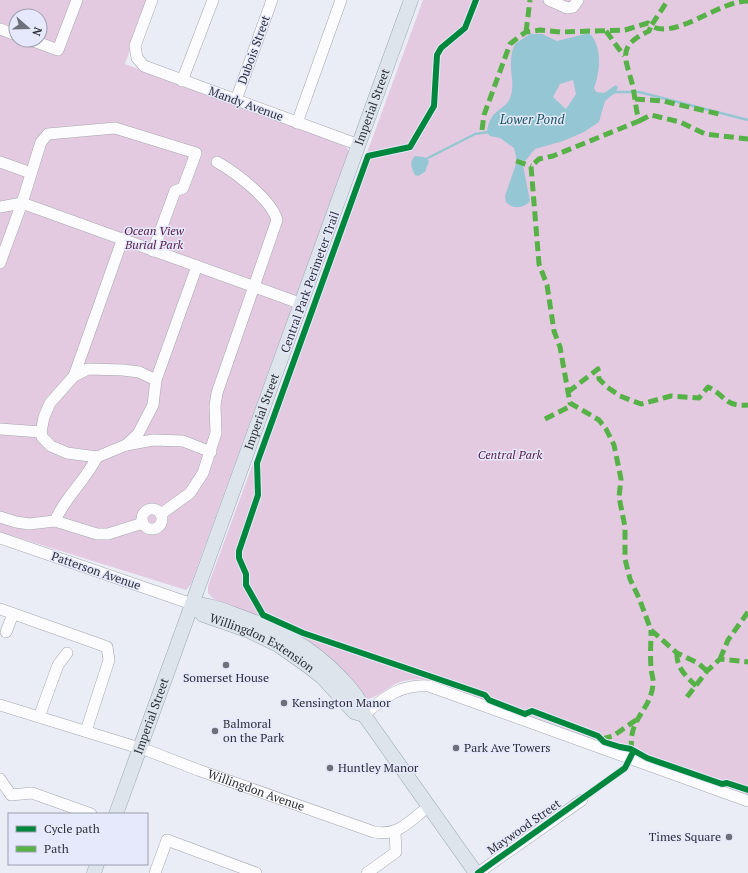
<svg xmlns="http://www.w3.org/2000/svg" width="748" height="873" viewBox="0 0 748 873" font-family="'PT Serif',serif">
  <rect width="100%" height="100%" fill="#eaecf6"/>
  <path fill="#e4cae0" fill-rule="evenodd" d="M0,0H148L125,64L345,146L348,149V153L191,584L186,590L0,532ZM16,16H40V40H16Z
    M423,0H748V794L727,786L723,787L532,716L527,717L437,681C425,679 411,678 400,682C389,686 373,701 364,699L283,627L214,599L208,593V586Z"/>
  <path fill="#95c6d3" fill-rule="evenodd" d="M589,33C603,46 600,72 594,88L596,92L604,93L616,85L618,87L616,92L605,101L599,122L584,132L563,141L535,149L525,161L522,160L530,201C524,209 512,209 506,202L505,196L517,161L514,148L500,138L490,136L487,132C490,108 505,111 510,98C517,80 505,66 515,44L530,34H542L557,41ZM573,80L576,94L566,109L553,97L560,84Z
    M415,156L424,157L429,161L425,172L418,176L415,175C411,167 409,163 415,156Z"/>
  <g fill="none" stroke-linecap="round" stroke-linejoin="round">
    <path stroke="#95c6d3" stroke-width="2.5" d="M614,92H639L748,120
      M426,159L475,134L489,132"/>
    <defs>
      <g id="minor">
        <path d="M152,0L135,46L137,58L144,66L359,145"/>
        <path d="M549,0L567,8L573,7L578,0"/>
        <path d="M0,29L16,35"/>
        <path d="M31,40L58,50L77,0"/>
        <path d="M182,81L213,0"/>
        <path d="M236,100L272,0"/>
        <path d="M297,123L341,0"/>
        <path d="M0,162L31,173"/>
        <path d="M0,207L22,203L302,304"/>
        <path d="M0,263L22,203L41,142L48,134L115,128L196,153L183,188L175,191L153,251"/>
        <path d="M74,376L123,238"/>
        <path d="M156,380L139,372L123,370L88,369L74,376L50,403L44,417L41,432L42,437L51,446L67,453L97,457L126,445L138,434L153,405L156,380L197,266"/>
        <path d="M0,429L41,432"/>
        <path d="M126,445L153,440L183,441L211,452"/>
        <circle cx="152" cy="519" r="10"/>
        <path d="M161,514L190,493L203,473L216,433L215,406L217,393L277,220C272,200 235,172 217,162"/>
        <path d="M0,517L16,522L29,524L55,521L97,534H108L143,523"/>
        <path d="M55,521C65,497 86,480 97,457"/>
        <path d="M0,538L192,604"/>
        <path d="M0,609L107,647L109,660L86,731"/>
        <path d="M6,632L13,614"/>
        <path id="s1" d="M0,705L149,751L198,770L374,832C398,837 411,820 429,806"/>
        <path d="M364,715C384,697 401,684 429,686L748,801"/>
        <path d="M39,717L58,665L67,653"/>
        <path d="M0,779L11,795L32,793L91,814"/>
        <path d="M155,873L167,840L256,873"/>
        <path d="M367,873L396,852L395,832"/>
        <path d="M478,873L582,800"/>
      </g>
      <g id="major">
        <path d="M192,604C209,604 223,610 239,616C281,631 311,646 342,679C352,690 362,700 364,715L476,873"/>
        <path id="s2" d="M192,604L203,615L249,631L278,645L308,666L322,677L354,712L364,715"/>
        <path id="s3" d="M116,814L411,0"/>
        <path d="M94,873L97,864"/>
      </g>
    </defs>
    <use href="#minor" stroke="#a4a6ae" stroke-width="12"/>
    <use href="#major" stroke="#98a6b3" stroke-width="15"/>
    <use href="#minor" stroke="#fcfcfe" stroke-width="11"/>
    <use href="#major" stroke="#dde4eb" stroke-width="14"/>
    <path stroke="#56b246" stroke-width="5" stroke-dasharray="10 5" stroke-linecap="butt" d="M606,31L624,56
      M526,32L530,0
      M635,99L663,101L719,114
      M639,121L651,115L680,122L705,134L748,139
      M482,130L484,115L510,44L520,36L526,32L540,30L561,32L625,30L648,23L651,26L668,0
      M516,161L531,166
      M568,392L598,369L599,379L607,387L620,396L641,404L671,396L699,398L708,387C727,396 724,407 748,405
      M545,419L573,405
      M677,653C676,668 687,677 696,686
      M720,659L728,640L748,612
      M707,671L698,663L677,653L651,630L639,598L630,579L625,559V527L619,497L621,479L614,445L606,429L599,420L570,403L560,347L554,331L547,285L539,264L531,166L539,159L553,156L639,121C636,110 635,98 633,87C626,58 615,47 649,31L651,26C676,40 718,1 748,1
      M687,697L707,671L720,659L748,662
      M602,739L613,736L636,720
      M632,751C627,719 650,712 653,685C654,679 651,673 651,667C650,655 651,642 651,630"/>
    <defs>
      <path id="cycleway" d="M476,0L465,28L441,48L437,55L434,106L410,147L368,156L257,463L258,495L239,551V558L246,574V585L263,615L303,633L485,695L489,700L525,714L532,711L598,736L604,742L620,747L631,749L647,758L722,784L727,783L748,790
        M478,873L625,768L632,754"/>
    </defs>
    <use href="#cycleway" stroke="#e5e9fb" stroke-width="8"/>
    <use href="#cycleway" stroke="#00873e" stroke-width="6"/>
  </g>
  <g fill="#6f717a" stroke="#e5e9fb" stroke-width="1.5">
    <circle cx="226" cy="665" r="4"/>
    <circle cx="284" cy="703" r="4"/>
    <circle cx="215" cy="731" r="4"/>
    <circle cx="456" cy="748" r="4"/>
    <circle cx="330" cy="768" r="4"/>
    <circle cx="729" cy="837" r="4"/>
  </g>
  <g text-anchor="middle" stroke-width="3" stroke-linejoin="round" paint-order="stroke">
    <g font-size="12" fill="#2d2f37" stroke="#e5e9fb">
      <text transform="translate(254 50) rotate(-70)" y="4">Dubois Street</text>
      <text transform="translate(246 104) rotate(20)" y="4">Mandy Avenue</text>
      <text dy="4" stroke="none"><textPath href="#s3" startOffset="752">Imperial Street</textPath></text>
      <text transform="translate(310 282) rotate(-70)" y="4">Central Park Perimeter Trail</text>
      <text dy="4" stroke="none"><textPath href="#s3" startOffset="428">Imperial Street</textPath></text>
      <text transform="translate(96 571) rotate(19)" y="4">Patterson Avenue</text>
      <text dy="4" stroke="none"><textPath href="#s2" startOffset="81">Willingdon Extension</textPath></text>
      <text dy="4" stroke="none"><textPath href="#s3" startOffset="104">Imperial Street</textPath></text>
      <text dy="4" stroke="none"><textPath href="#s1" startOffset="270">Willingdon Avenue</textPath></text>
      <text transform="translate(524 827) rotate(-35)" y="4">Maywood Street</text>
    </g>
    <g font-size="12" font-style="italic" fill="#5b204b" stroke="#e5e9fb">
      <text x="154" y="235">Ocean View<tspan x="154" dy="14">Burial Park</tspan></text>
      <text x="510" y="459">Central Park</text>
    </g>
    <g font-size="12" fill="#2d2f37" stroke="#e5e9fb" text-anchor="start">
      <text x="226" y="682" text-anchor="middle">Somerset House</text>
      <text x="292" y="707">Kensington Manor</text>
      <text x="223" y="728">Balmoral<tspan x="223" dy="14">on the Park</tspan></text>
      <text x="464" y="752">Park Ave Towers</text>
      <text x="338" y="772">Huntley Manor</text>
      <text x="721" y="841" text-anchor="end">Times Square</text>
    </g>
    <g font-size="13" font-style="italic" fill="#195560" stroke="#e5e9fb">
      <text x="532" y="124">Lower Pond</text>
    </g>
  </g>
  <rect x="8" y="813" width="140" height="52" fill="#e5e9fb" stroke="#9b9fad"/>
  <rect x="16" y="826" width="20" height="6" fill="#00873e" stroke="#9b9fad"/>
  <text x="44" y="833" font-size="12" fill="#2d2f37">Cycle path</text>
  <rect x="16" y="846" width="20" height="6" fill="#56b246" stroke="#9b9fad"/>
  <text x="44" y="853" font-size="12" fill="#2d2f37">Path</text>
  <g transform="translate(28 28) rotate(110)"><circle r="19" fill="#e5e9fb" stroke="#9b9fad"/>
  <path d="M0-3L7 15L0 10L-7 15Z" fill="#6f717a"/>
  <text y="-6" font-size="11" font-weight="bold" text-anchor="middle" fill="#2d2f37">N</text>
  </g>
</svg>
